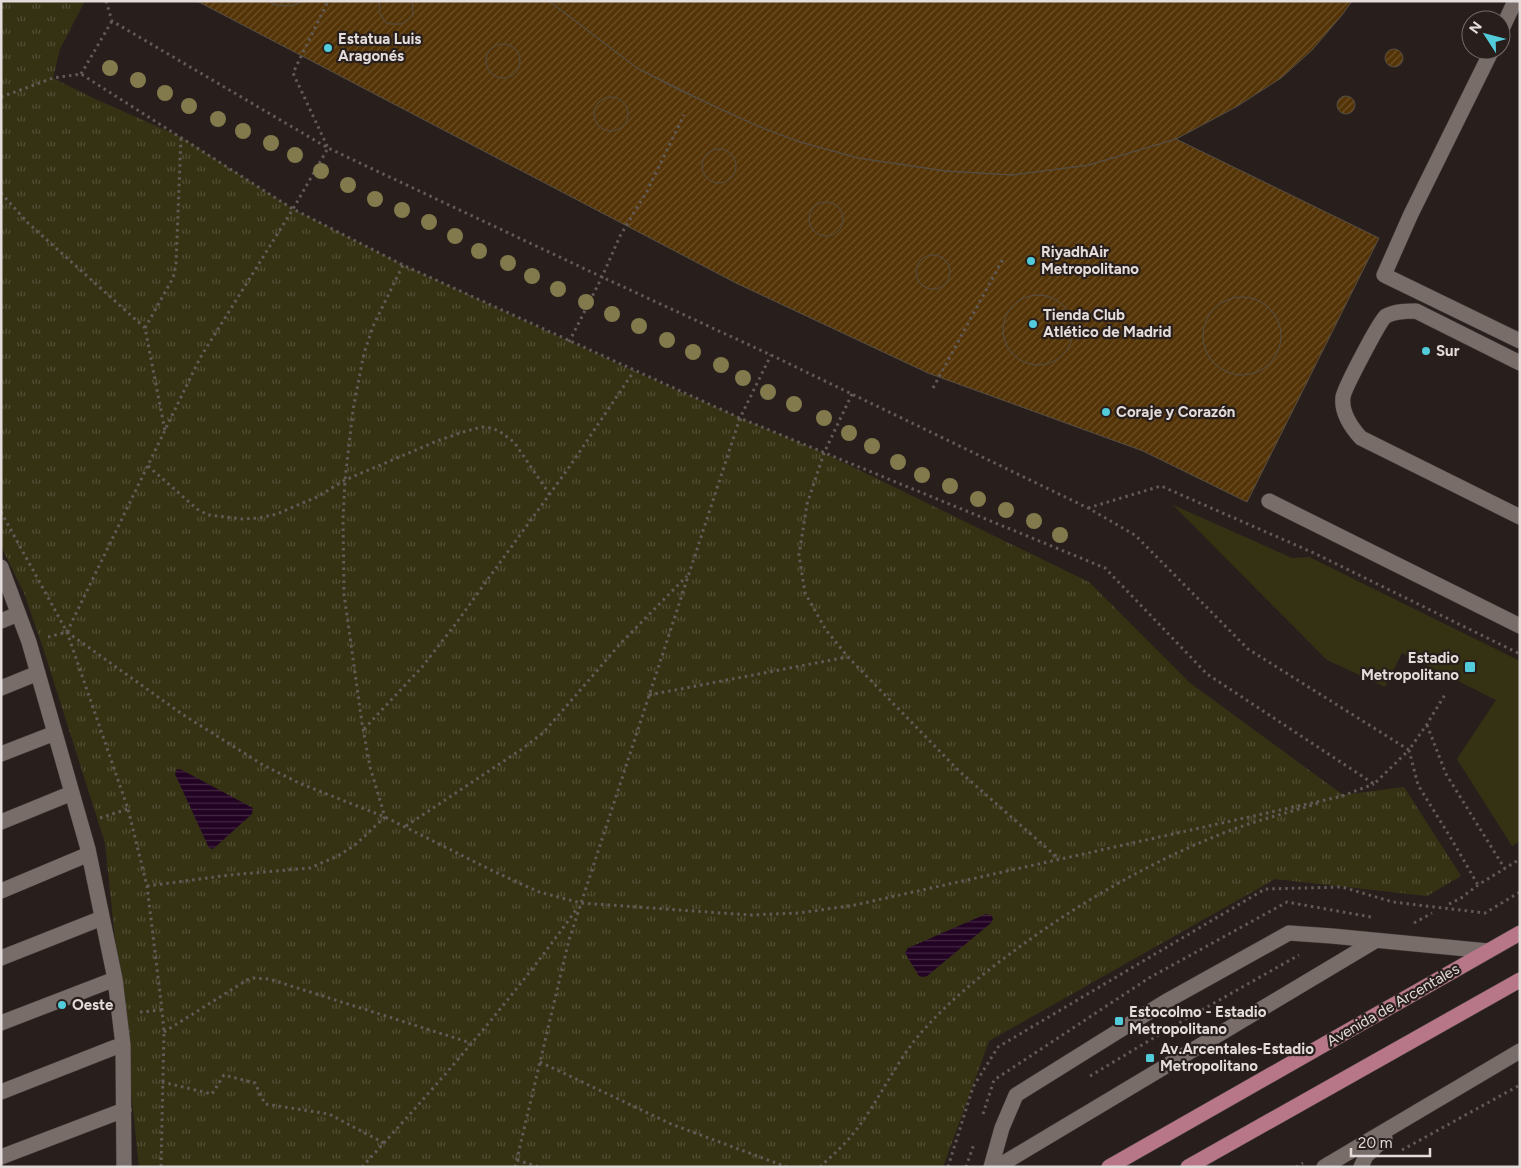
<svg xmlns="http://www.w3.org/2000/svg" width="1521" height="1168" viewBox="0 0 1521 1168" font-family="Figtree,sans-serif">
  <defs>
    <pattern id="grass-tufts" width="24" height="20" patternUnits="userSpaceOnUse" patternTransform="scale(1.25)"><rect width="24" height="20" fill="#353214"/><path d="M3 7l-1-3M5 7V3M7 7l1-3M15 17l-1-3M17 17v-4M19 17l1-3" fill="none" stroke="#524f36"/></pattern>
    <pattern id="water-rules" width="6" height="5" patternUnits="userSpaceOnUse" patternTransform="scale(1.25)"><rect width="6" height="5" fill="#220323"/><path d="M0 2.5h6" fill="none" stroke="#422742"/></pattern>
    <pattern id="building-hatch" width="6" height="6" patternUnits="userSpaceOnUse" patternTransform="scale(1.25)"><rect width="6" height="6" fill="#543406"/><path d="M-1 1l2-2M0 6l6-6M5 7l2-2" fill="none" stroke="#6c512a"/></pattern>
  </defs>
  <rect width="100%" height="100%" fill="#281f1c"/>
  <path fill="url(#grass-tufts)" d="M1,1H85L60,49L53,78L93,98L181,137L293,209L403,265L634,371L740,418L824,453L1089,582L1190,683L1343,795L1404,787L1461,876L1427,896L1275,879L989,1041L943,1167H139L105,843L44,651L24,593L1,546Z"/>
  <path fill="#353214" d="M1173,505L1292,558L1309,557L1520,661V841L1512,846L1457,759L1496,700L1402,653L1385,687L1327,660Z"/>
  <path fill="url(#water-rules)" d="M177,769L182,770L253,808L252,814L213,849L209,848L175,774Z
    M986,914L992,916L993,919L991,923L927,976L923,977L919,976L905,953L908,948Z"/>
  <path fill="url(#building-hatch)" stroke="#554e46" d="M197,1H549L637,68L718,108L760,127L800,142L858,158L945,171L1012,175L1089,165L1176,139L1379,238L1247,502L1143,451L928,373L736,283Z
    M267,1H305L290,6L276,5Z
    M380,1H412L413,12L411,17L402,24H390L385,22L379,12Z
    M549,1H1352L1342,15L1312,50L1281,78L1236,107L1176,139L1089,165L1012,175L945,171L858,158L800,142L760,127L679,90L637,68Z
    M486 61a17 17 0 1 1 34 0a17 17 0 1 1-34 0Z
    M1385 58a9 9 0 1 1 18 0a9 9 0 1 1-18 0Z
    M1337 105a9 9 0 1 1 18 0a9 9 0 1 1-18 0Z
    M594 114a17 17 0 1 1 34 0a17 17 0 1 1-34 0Z
    M702 166a17 17 0 1 1 34 0a17 17 0 1 1-34 0Z
    M809 219a17 17 0 1 1 34 0a17 17 0 1 1-34 0Z
    M916 272a17 17 0 1 1 34 0a17 17 0 1 1-34 0Z
    M1003 330a35 35 0 1 1 70 0a35 35 0 1 1-70 0Z
    M1203 336a39 39 0 1 1 78 0a39 39 0 1 1-78 0Z"/>
  <g fill="none" stroke-linecap="round" stroke-linejoin="round">
    <defs>
      <path id="lane" d="M1501,31L1515,1
        M1492,50L1411,214L1384,275L1520,341
        M1520,363L1416,311C1406,311 1395,311 1386,316C1380,320 1344,389 1343,397C1341,413 1351,427 1361,438L1520,517
        M1269,501L1520,626
        M1,567L29,642L88,849L115,979L123,1045L124,1167
        M1,621L18,614
        M1,688L38,673
        M1,754L55,733
        M1,822L72,793
        M1,891L89,854
        M1,958L102,918
        M1,1023L115,979
        M1,1092L113,1048L123,1045
        M1,1157L124,1110
        M991,1167L1002,1128L1016,1095L1165,1002L1289,933L1332,936L1488,951
        M997,1167L1375,941"/>
      <path id="street" d="M1324,1167L1520,1051
        M1361,1167L1366,1156L1385,1138"/>
      <path id="primary" d="M1109,1167L1520,933
        M1188,1167L1520,980"/>
    </defs>
    <use href="#lane" stroke="#433c3a" stroke-width="16"/>
    <use href="#street" stroke="#433c3a" stroke-width="16"/>
    <use href="#primary" stroke="#433c3a" stroke-width="16"/>
    <path stroke="#625a57" stroke-width="3" stroke-dasharray="2.5 4" stroke-linecap="butt" d="M106,1L112,21L328,148L602,277L771,355L1088,508L1135,535L1248,649L1409,750L1427,724L1446,693
      M81,74L112,21
      M1,97L53,78L81,74L293,209L403,265L740,418L1105,568L1207,674L1374,784L1409,750
      M1,193L28,223L145,328L165,431
      M145,328L173,278L176,265L181,137
      M569,342L602,277L620,236L647,191L684,115
      M933,388L1004,257
      M852,394L824,453L807,504L799,555L805,593L826,630L848,657L959,771L1058,858
      M148,466L197,509L208,515L243,519L259,518L277,514L295,506L317,497L345,480L437,441L466,431L482,427L491,428L499,431L514,442L550,495
      M1088,508L1161,486L1314,553L1520,654
      M1,512L67,632L128,809L147,886L162,1010L164,1032L161,1167
      M67,632L182,714L263,765L299,783L385,817L493,871L539,892L581,903L750,915L799,913L855,905L1343,796
      M48,637L67,632L200,358L293,209L328,148L293,73L328,1
      M649,695L847,657
      M1427,725L1446,774L1505,869
      M364,729L422,667L454,626L570,466L634,371
      M1409,750L1418,785L1452,840L1478,885
      M1342,796L1374,784
      M100,818L128,809
      M406,826L522,749L544,732L620,644L687,576
      M147,886L230,875L310,868L338,856L355,845L385,817L370,767L362,723L344,594L343,519L345,480L353,410L364,353L374,324L403,265
      M1449,904L1461,898L1478,885L1520,859
      M1414,923L1432,913
      M140,1012L162,1010
      M164,1032L247,980L253,978L269,979L471,1043
      M540,1062L671,1124L787,1167
      M1090,1076L1177,1024L1299,955
      M162,1082L212,1094L224,1075L255,1083L265,1104L329,1114L384,1143
      M983,1114L994,1080L1149,978L1287,902L1371,917
      M1402,1150L1520,1085
      M517,1160L539,1167
      M362,1167C438,1084 513,999 578,907
      M515,1167L569,940L740,418L771,355
      M820,1167C828,1159 837,1152 845,1143C875,1111 891,1068 920,1034C951,998 990,968 1029,940C1088,898 1153,861 1221,834C1253,821 1288,813 1322,802
      M948,1167L973,1087L998,1047L1265,889L1342,887L1393,902L1485,913L1520,892
      M966,1167L974,1144
      M1296,1167L1303,1163"/>
    <use href="#lane" stroke="#796d6a" stroke-width="15"/>
    <use href="#street" stroke="#796d6a" stroke-width="15"/>
    <use href="#primary" stroke="#b77789" stroke-width="15"/>
  </g>
  <g fill="#827a4c">
    <circle cx="110" cy="68" r="8"/>
    <circle cx="138" cy="80" r="8"/>
    <circle cx="165" cy="93" r="8"/>
    <circle cx="189" cy="106" r="8"/>
    <circle cx="218" cy="119" r="8"/>
    <circle cx="243" cy="131" r="8"/>
    <circle cx="271" cy="143" r="8"/>
    <circle cx="295" cy="155" r="8"/>
    <circle cx="321" cy="171" r="8"/>
    <circle cx="348" cy="185" r="8"/>
    <circle cx="375" cy="199" r="8"/>
    <circle cx="402" cy="210" r="8"/>
    <circle cx="429" cy="222" r="8"/>
    <circle cx="455" cy="236" r="8"/>
    <circle cx="479" cy="251" r="8"/>
    <circle cx="508" cy="263" r="8"/>
    <circle cx="532" cy="276" r="8"/>
    <circle cx="558" cy="289" r="8"/>
    <circle cx="586" cy="302" r="8"/>
    <circle cx="612" cy="314" r="8"/>
    <circle cx="639" cy="326" r="8"/>
    <circle cx="667" cy="340" r="8"/>
    <circle cx="693" cy="352" r="8"/>
    <circle cx="721" cy="365" r="8"/>
    <circle cx="743" cy="378" r="8"/>
    <circle cx="768" cy="392" r="8"/>
    <circle cx="794" cy="404" r="8"/>
    <circle cx="824" cy="418" r="8"/>
    <circle cx="849" cy="433" r="8"/>
    <circle cx="872" cy="446" r="8"/>
    <circle cx="898" cy="462" r="8"/>
    <circle cx="922" cy="475" r="8"/>
    <circle cx="950" cy="486" r="8"/>
    <circle cx="978" cy="499" r="8"/>
    <circle cx="1006" cy="510" r="8"/>
    <circle cx="1034" cy="521" r="8"/>
    <circle cx="1060" cy="535" r="8"/>
  </g>
  <g fill="#52cbda" stroke="#281f1c" stroke-width="2">
    <circle cx="328" cy="48" r="5"/>
    <circle cx="1031" cy="261" r="5"/>
    <circle cx="1033" cy="324" r="5"/>
    <circle cx="1426" cy="351" r="5"/>
    <circle cx="1106" cy="412" r="5"/>
    <rect x="1464" y="661" width="12" height="12" rx="2.5"/>
    <circle cx="62" cy="1005" r="5"/>
    <rect x="1114" y="1016" width="10" height="10" rx="2.5"/>
    <rect x="1145" y="1053" width="10" height="10" rx="2.5"/>
  </g>
  <g text-anchor="middle" stroke-width="4.5" stroke-linejoin="round" paint-order="stroke">
    <g font-size="15" font-weight="bold" fill="#e3dcda" stroke="#281f1c" text-anchor="start">
      <text x="338" y="44">Estatua Luis<tspan x="338" dy="17">Aragonés</tspan></text>
      <text x="1041" y="257">RiyadhAir<tspan x="1041" dy="17">Metropolitano</tspan></text>
      <text x="1043" y="320">Tienda Club<tspan x="1043" dy="17">Atlético de Madrid</tspan></text>
      <text x="1436" y="356">Sur</text>
      <text x="1116" y="417">Coraje y Corazón</text>
      <text x="1459" y="663" text-anchor="end">Estadio<tspan x="1459" dy="17">Metropolitano</tspan></text>
      <text x="72" y="1010">Oeste</text>
      <text x="1129" y="1017">Estocolmo - Estadio<tspan x="1129" dy="17">Metropolitano</tspan></text>
      <text x="1160" y="1054">Av.Arcentales-Estadio<tspan x="1160" dy="17">Metropolitano</tspan></text>
    </g>
    <g font-size="15" fill="#e3dcda" stroke="#281f1c">
      <text transform="translate(1393 1005) rotate(-30)" y="5">Avenida de Arcentales</text>
    </g>
  </g>
  <rect width="1521" height="1168" fill="none" stroke="#e3dcda" stroke-width="5"/>
  <g transform="translate(1486 35) rotate(306)"><circle r="24" fill="#281f1c" stroke="#736b68"/>
  <path d="M0-4L9 19L0 12L-9 19Z" fill="#52cbda"/>
  <text y="-8" font-size="14" font-weight="bold" text-anchor="middle" fill="#e3dcda">N</text>
  </g>
  <path d="M1351 1148v8h79v-8" fill="none" stroke="#e3dcda" stroke-width="2.5"/>
  <text x="1358" y="1148" font-size="15" fill="#e3dcda" stroke="#281f1c" stroke-width="4" paint-order="stroke">20 m</text>
</svg>
